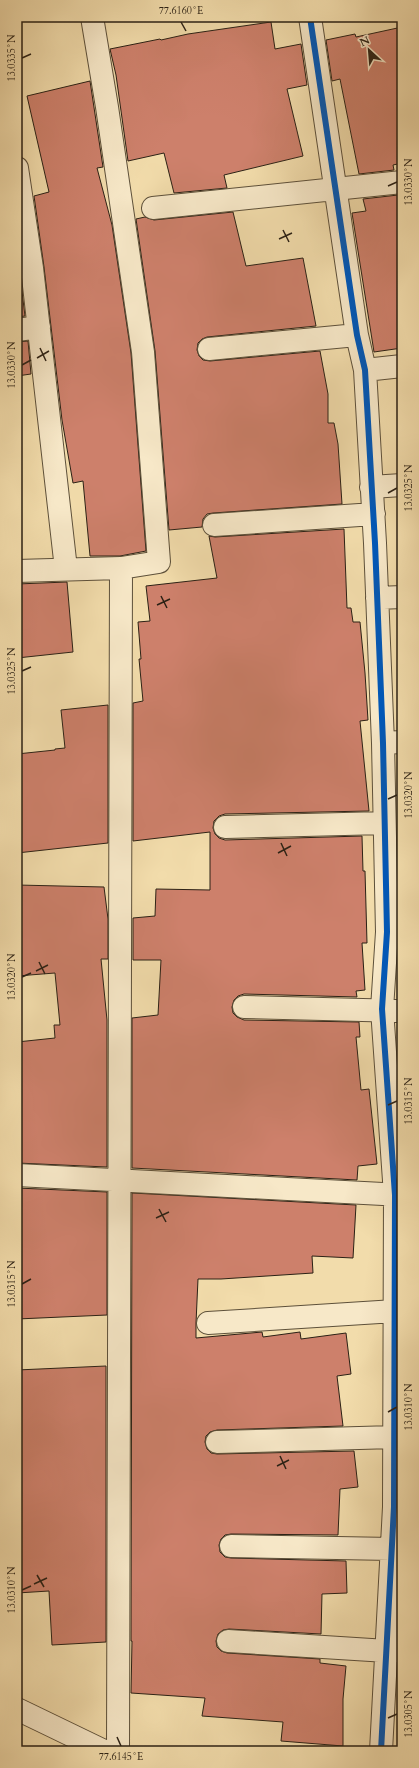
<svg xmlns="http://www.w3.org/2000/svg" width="419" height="1768" viewBox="0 0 419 1768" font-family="Cardo,serif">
  <rect width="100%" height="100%" fill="#f2dcab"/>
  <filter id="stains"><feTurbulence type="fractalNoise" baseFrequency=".005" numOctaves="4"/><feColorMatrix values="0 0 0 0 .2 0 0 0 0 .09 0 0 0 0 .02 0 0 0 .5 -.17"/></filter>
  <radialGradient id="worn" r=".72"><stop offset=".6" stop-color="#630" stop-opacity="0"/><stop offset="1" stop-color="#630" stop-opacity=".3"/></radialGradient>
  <path fill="#cd806b" stroke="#2b2115" d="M271,22L275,49L301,44L307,85L287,89L303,156L224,175L227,188L174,193L164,153L128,161L116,75L110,49L160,39L161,40L188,34Z
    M402,27V163L393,165L394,170L359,174L340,79L332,81L326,40L355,34L356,37Z
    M90,81L103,167L97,168L112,225L131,353L146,551L120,556H90L83,481L73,483L62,420L44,267L34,196L49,192L27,96Z
    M398,195L402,219V348L374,352L352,213L366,211L363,199Z
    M233,212L246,266L303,258L316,326L207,337L202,339L198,343L197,350L199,356L203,360L210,361L320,351L328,394V423H334L338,444L342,504L213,513L207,514L203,519L202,527L169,530L155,351L136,219L145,217L154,220Z
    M17,252L25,316L17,317Z
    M28,341L31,374L17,376V342Z
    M344,529L347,608H351L353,622H360L365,673L368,720L360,721L369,811L225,814L219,816L214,821L213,828L215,834L219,838L225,840L362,836L363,871H365L367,943H362L365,990L356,991L357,997L244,994L238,996L234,1000L232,1007L233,1013L237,1017L244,1020L359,1022L360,1037H356L361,1090L369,1089L377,1164L358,1166L357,1180L132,1168V1018L158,1015L161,960H133V918L155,916L156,889L210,890V832L133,841V703L143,701L139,659H141L138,622L150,621L146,586L217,578L209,536L215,537Z
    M67,582L73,652L17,658V584Z
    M108,705V843L17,853V754L55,750V749L65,748L61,710Z
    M17,885L104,887L108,919V959H101L107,1020V1167L17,1163V1042L55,1038L54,1025H60L55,973L17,976Z
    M17,1188L107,1192V1315L17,1319Z
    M132,1193L356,1205L353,1258L312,1256L313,1273L221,1279H198L196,1323V1338L262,1332L263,1337L300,1332L301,1339L346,1333L351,1374L337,1376L343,1426L217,1430L210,1432L206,1436L205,1442L207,1449L211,1453L217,1454L354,1451L358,1487L340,1489L338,1535L231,1534L225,1535L221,1539L219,1545L220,1552L225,1557L231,1558L346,1561L347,1593L322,1594L321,1634L229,1629L223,1630L218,1634L216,1641L217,1647L221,1651L227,1653L320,1659V1663L346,1666L343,1699V1746L281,1741L283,1722L202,1716L205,1698L131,1693L132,1641H131Z
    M106,1366V1642L52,1645L49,1591L17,1593V1370Z"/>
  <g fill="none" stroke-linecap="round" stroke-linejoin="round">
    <defs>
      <path id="minor" d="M310,17L357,335L365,370L375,543L383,743L387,932L382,1009L395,1195L394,1507L381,1751
        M17,168L32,268L66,569
        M153,208L402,182
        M17,330L39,327
        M209,349L357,335
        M365,370L402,366
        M371,487L402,485
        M214,525L374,514
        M17,571L121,568L159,562L143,352L107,107L92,17
        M377,598L402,597
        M383,743L402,742
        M225,827L384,823
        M244,1007L402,1011
        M17,1175L402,1195
        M208,1323L395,1311
        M217,1442L394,1437
        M231,1546L392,1549
        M228,1641L387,1651H402
        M17,1709L104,1751
        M118,1751L121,568"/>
    </defs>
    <use href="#minor" stroke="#5d503a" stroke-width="24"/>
    <use href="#minor" stroke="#f7e8c8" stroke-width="22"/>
    <defs>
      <path id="cycleway" d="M310,17L357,335L365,370L375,543L383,743L387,932L382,1009L395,1195L394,1507L381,1751"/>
    </defs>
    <use href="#cycleway" stroke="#f7e8c8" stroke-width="8"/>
    <use href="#cycleway" stroke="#0057b8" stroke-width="6"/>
  </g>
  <path fill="none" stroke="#2b2115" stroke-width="1.5" d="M181,22L186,31M22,58L31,54M388,186L397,182M283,230L289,242M279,239L292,233M40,348L46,361M37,358L49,351M22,365L31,360M388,493L397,488M161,596L167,608M157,605L170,599M22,671L31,667M388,799L397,795M281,843L287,856M278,853L291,846M39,962L45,974M36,971L48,965M22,977L31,973M388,1105L397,1101M159,1209L166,1222M156,1218L169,1212M22,1284L31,1279M388,1412L397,1407M280,1456L286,1469M277,1466L289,1460M37,1575L44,1587M34,1584L47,1578M22,1590L31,1586M388,1718L397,1714M117,1737L121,1746"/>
  <rect width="419" height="1768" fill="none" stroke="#f2dcab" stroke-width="44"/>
  <g transform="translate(369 50) rotate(334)" stroke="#f7e8c8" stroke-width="3" paint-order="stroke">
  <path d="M0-3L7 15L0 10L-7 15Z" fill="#2b2115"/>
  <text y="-6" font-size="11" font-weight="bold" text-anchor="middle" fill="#2b2115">N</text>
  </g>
  <rect x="22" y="22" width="375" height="1724" fill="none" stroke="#2b2115" stroke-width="1.5"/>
  <g font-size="10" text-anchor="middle" fill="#2b2115">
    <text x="181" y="14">77.6160°E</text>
    <text transform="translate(11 58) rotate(-90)" y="4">13.0335°N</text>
    <text transform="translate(408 182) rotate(-90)" y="4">13.0330°N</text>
    <text transform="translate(11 365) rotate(-90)" y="4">13.0330°N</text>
    <text transform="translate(408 488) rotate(-90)" y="4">13.0325°N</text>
    <text transform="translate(11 671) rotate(-90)" y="4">13.0325°N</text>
    <text transform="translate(408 795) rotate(-90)" y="4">13.0320°N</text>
    <text transform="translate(11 977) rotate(-90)" y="4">13.0320°N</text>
    <text transform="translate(408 1101) rotate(-90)" y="4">13.0315°N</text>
    <text transform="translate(11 1284) rotate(-90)" y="4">13.0315°N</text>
    <text transform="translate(408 1407) rotate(-90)" y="4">13.0310°N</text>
    <text transform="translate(11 1590) rotate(-90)" y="4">13.0310°N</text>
    <text transform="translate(408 1714) rotate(-90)" y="4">13.0305°N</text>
    <text x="121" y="1760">77.6145°E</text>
  </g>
  <rect width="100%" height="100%" filter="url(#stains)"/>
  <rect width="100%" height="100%" fill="url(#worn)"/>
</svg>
